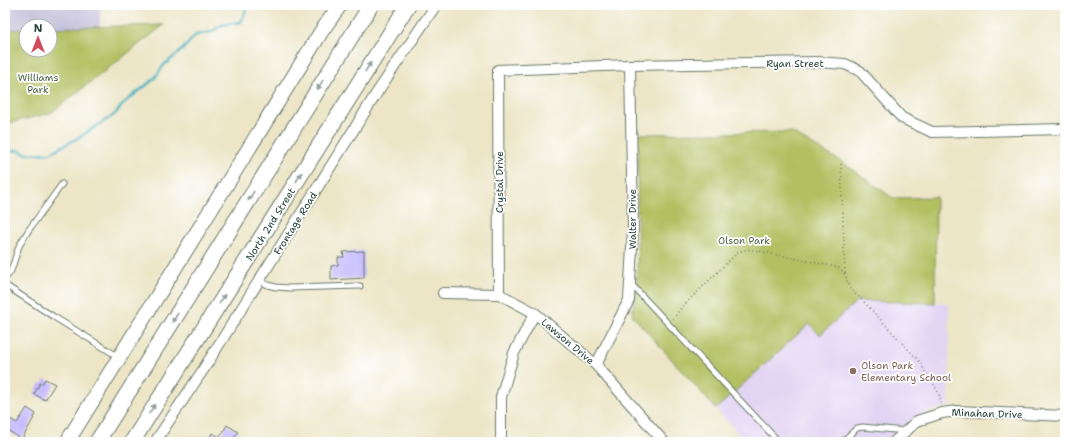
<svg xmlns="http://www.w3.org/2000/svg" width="1070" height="447" viewBox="0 0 1070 447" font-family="'Shantell Sans',sans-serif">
  <rect width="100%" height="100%" fill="#fff"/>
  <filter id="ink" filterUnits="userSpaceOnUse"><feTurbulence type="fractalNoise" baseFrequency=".025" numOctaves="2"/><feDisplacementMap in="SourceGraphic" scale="8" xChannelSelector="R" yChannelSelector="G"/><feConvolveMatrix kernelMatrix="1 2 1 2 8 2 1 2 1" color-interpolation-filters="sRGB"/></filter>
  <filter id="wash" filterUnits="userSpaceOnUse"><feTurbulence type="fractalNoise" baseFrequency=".012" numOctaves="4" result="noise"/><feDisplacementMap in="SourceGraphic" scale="16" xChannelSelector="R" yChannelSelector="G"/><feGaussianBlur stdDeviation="0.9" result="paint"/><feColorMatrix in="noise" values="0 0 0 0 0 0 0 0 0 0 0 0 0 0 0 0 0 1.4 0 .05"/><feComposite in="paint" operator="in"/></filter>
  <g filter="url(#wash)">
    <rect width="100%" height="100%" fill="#ece5c6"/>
    <path fill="#e2d4f3" d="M857,301L949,303V407L929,411L914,419L888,442H746L716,409L809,324L820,335Z"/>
    <path fill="#c5c0da" d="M5,5H100V27L50,28V26H26V29L5,30Z"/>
    <path fill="#b2c062" stroke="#687e4b" d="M164,25L51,113L5,124V30L26,29V50H50V28Z
      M791,132L842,162L893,198L936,197L935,303L857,301L820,335L809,324L716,409L632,315L637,281L638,134Z"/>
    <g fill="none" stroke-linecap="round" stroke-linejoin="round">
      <path stroke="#3eadbc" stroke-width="2.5" d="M5,152L17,150L27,154L50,153L78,138L114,115L125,102L154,79L164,65L182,50L196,35L211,32L222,25L241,22L248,5"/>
    </g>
    <g id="blocks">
      <path fill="#c5b9fe" d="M364,251V278L331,280V266L338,265V257H344L343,252Z
        M45,379L55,384L45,400L34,394L40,383L42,384Z
        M27,408L36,414L22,439L5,429V416L17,423Z
        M227,425L238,432L231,442H207L212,433L220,437Z"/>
    </g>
  </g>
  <g filter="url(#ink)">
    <use href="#blocks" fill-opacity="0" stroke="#677867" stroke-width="1"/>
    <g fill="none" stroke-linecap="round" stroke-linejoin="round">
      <defs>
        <path id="lane" d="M5,279L11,271L19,246L28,231L62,184
          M259,281L268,285L276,287L290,288L360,286
          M631,284L779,442
          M5,285L54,317L119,357
          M842,442L857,428L863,427L905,431"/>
        <path id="street" d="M443,293L499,294L535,313L596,365L664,442
          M499,294L498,70L630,65L818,62L845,64L860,71L902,118L932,132L1065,129
          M596,365L629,300L633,229L630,65
          M155,442L203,370L378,91L436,5
          M501,442V397L514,353L535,313
          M894,442L917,421L942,413L957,411L1065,416"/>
        <path id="secondary" d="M67,442L321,32L340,5"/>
        <path id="primary" d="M97,442L371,5
          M132,442L408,5"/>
      </defs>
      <use href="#lane" stroke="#677867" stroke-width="7"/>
      <use href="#street" stroke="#677867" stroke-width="12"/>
      <use href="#secondary" stroke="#677867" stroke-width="16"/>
      <use href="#primary" stroke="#677867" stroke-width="17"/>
      <path stroke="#677867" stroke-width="1.5" stroke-dasharray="1 3" stroke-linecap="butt" d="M841,164L845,274
        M673,319L681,308L736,254C745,248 749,249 759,251L831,266L839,268L845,274L850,289L865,303L920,362C927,378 939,386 941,404"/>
      <use href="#lane" stroke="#fff" stroke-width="5"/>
      <use href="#street" stroke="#fff" stroke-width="10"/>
      <use href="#secondary" stroke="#fff" stroke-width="14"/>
      <use href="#primary" stroke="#fff" stroke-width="15"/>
    </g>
    <defs><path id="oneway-solid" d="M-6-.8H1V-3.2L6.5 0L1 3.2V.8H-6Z"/></defs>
    <g fill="#8f9e9a">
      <use href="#oneway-solid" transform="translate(368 67) rotate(-58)"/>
      <use href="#oneway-solid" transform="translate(320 85) rotate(122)"/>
      <use href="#oneway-solid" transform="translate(299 177) rotate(-58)"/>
      <use href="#oneway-solid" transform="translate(251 196) rotate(122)"/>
      <use href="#oneway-solid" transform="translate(222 299) rotate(-58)"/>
      <use href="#oneway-solid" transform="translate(175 318) rotate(122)"/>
      <use href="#oneway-solid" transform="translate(152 409) rotate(-58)"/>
    </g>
  </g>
  <circle fill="#8d6e63" stroke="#fff" stroke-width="1.5" cx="853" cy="371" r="4"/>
  <g text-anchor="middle" stroke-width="3.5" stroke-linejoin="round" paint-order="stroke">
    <g font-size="10" fill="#1f3d34" stroke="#fff">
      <text x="795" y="67">Ryan Street</text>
      <text transform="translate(499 182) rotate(-90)" y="4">Crystal Drive</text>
      <text transform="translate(632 219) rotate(-90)" y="4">Walter Drive</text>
      <text transform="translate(295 223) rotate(-58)" y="4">Frontage Road</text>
      <text transform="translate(270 224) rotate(-58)" y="4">North 2nd Street</text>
      <text transform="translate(568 341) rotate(40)" y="4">Lawson Drive</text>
      <text transform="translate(987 413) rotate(2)" y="4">Minahan Drive</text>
    </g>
    <g font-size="10" fill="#4b6442" stroke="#fff">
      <text x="38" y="81">Williams<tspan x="38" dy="12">Park</tspan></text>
      <text x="744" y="244">Olson Park</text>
    </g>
    <g font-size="10" fill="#785e54" stroke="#fff" text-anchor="start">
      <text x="861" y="369">Olson Park<tspan x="861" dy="12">Elementary School</tspan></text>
    </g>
  </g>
  <rect width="1070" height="447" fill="none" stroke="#fff" stroke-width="20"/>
  <g transform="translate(38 38)"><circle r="19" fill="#ffffff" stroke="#a5b1ae"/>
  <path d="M0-3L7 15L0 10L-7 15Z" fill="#d1495b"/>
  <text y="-6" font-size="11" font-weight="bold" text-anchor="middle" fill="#1f3d34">N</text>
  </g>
</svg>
